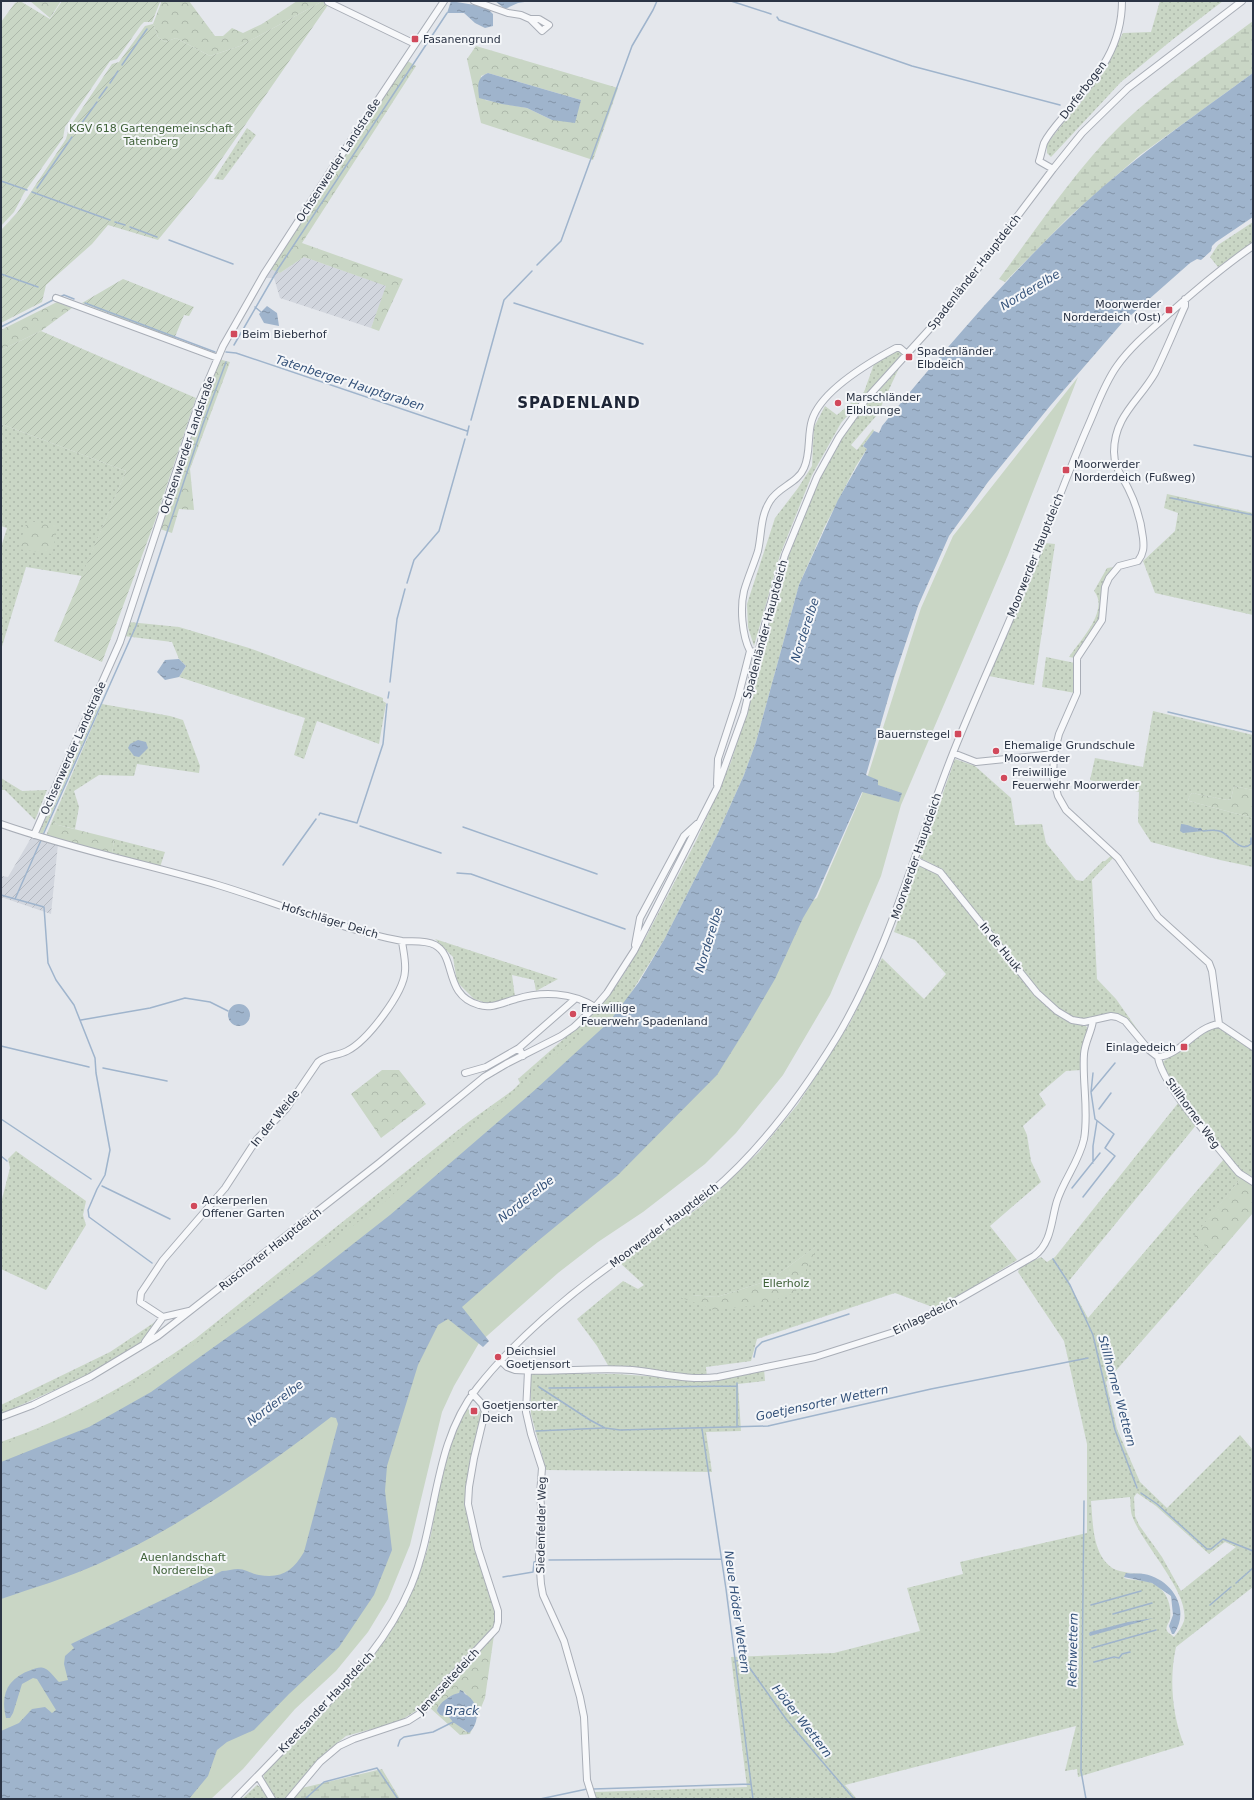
<svg xmlns="http://www.w3.org/2000/svg" width="1254" height="1800" viewBox="0 0 1254 1800" font-family="'DejaVu Sans',sans-serif">
  <defs>
    <pattern id="industrial-furrows" width="10" height="10" patternUnits="userSpaceOnUse"><rect width="10" height="10" fill="#d2d6de"/><path d="M-1 1l2-2M0 10L10 0M9 11l2-2" fill="none" stroke="#b4b8c0"/></pattern>
    <pattern id="grass-dots" width="8" height="8" patternUnits="userSpaceOnUse"><rect width="8" height="8" fill="#c9d6c5"/><path d="M2 2h.1M6 6h.1" fill="none" stroke="#adb8ab" stroke-width="1.8" stroke-linecap="round"/></pattern>
    <pattern id="forest-crowns" width="20" height="18" patternUnits="userSpaceOnUse"><rect width="20" height="18" fill="#c9d6c5"/><path d="M2 6a3 3 0 1 1 6 0M12 15a3 3 0 1 1 6 0" fill="none" stroke="#adb8ab"/></pattern>
    <pattern id="wetland-marsh" width="20" height="14" patternUnits="userSpaceOnUse"><rect width="20" height="14" fill="#c9d6c5"/><path d="M1 5h8M5 5V1M11 12h8M15 12V8" fill="none" stroke="#adb8ab"/></pattern>
    <pattern id="garden-furrows" width="10" height="10" patternUnits="userSpaceOnUse"><rect width="10" height="10" fill="#c9d6c5"/><path d="M-1 1l2-2M0 10L10 0M9 11l2-2" fill="none" stroke="#adb8ab"/></pattern>
    <pattern id="water-ripples" width="26" height="14" patternUnits="userSpaceOnUse"><rect width="26" height="14" fill="#9fb4cc"/><path d="M2 4q2-2 4 0t4 0M15 11q2-2 4 0t4 0" fill="none" stroke="#8293a7"/></pattern>
  </defs>
  <rect width="100%" height="100%" fill="#e4e7ec"/>
  <path fill="url(#industrial-furrows)" d="M304,257L387,286L371,328L280,298L274,278H264L270,269L280,273Z
    M31,838L58,844L51,914L1,897V876L8,877Z"/>
  <path fill="url(#grass-dots)" fill-rule="evenodd" d="M1160,1H1223L1172,40L1121,82L1051,157L1047,153V144C1075,108 1103,74 1123,33L1151,32Z
    M247,128L256,135L223,180L214,179Z
    M1253,222V242L1218,267L1210,257L1218,245Z
    M900,349L904,352L841,423L812,475L780,555L754,646L748,627L747,604L775,518L798,488L812,466L814,427L825,406L837,415L864,392L874,364Z
    M899,368L877,415L851,445L857,450L873,429L874,431L863,446L867,449L856,466L825,526L799,585L756,742L744,775L718,833L664,940L621,1009L253,1319L1,1462V1442C71,1418 135,1381 195,1339L467,1123L513,1090L520,1083L518,1079L599,1008L621,979L647,935L697,839L731,762L754,688L769,623L787,558L817,483L840,441L860,412Z
    M1,424L126,471L82,576L26,567L1,650V547L7,528L1,526Z
    M1167,494L1253,513V615L1155,593L1143,561L1175,531L1178,513L1164,508Z
    M1045,543L1055,544L1034,685L989,676Z
    M1114,567L1115,569L1108,577L1102,614L1075,658L1069,657C1080,641 1110,610 1094,591L1107,568Z
    M129,622L179,627L249,648L383,698V701L386,703L379,744L317,721L304,759L294,755L305,718L179,677L186,666L179,659L172,642L124,636Z
    M1046,657L1075,663V693L1042,687Z
    M102,704L170,716L183,720L200,766L199,773L137,764L134,776L99,775L74,791L79,807L75,829L58,825L52,821Z
    M96,705L99,707L43,833H39Z
    M1153,711L1253,735V790L1234,786L1231,799L1227,800L1192,793L1188,798L1189,801L1253,818V867L1220,860L1151,842L1138,822L1139,792L1090,780L1095,758L1143,767Z
    M955,759L975,766L1011,798L1015,825L1042,824L1046,843L1076,880L1083,881L1103,861H1105L1112,855L1114,857L1092,880L1097,979L1116,999L1149,1046L1127,1020L1111,1013L1091,1018L1077,1019L1058,1008L1039,991L942,869L920,858Z
    M1,778L22,791L47,790L35,820L5,790H1Z
    M114,839L165,852L160,867L112,855Z
    M917,865L937,874L1035,994L1055,1013L1074,1024L1086,1026L1088,1029L1081,1070L1066,1071L1039,1094L1046,1105L1023,1126L1027,1135L1031,1161L1041,1182L990,1226L1017,1260L938,1309L895,1293L757,1339L751,1361L706,1367L707,1377L609,1367L597,1346L577,1319L623,1281L638,1289L644,1285L619,1262L700,1207L759,1152L798,1104L850,1023L882,958L924,999L946,974L915,940L894,932ZM817,1246L760,1305L689,1295L717,1297L770,1280Z
    M435,939L558,979L536,991L534,980L512,975L515,997L490,1004L474,999L457,982L453,957Z
    M1216,1027C1230,1030 1240,1044 1253,1050V1177L1242,1172L1231,1161L1182,1099L1161,1063L1212,1028Z
    M1179,1102L1197,1124L1068,1282L1088,1318L1224,1159L1241,1178L1195,1236L1216,1256L1106,1382L1117,1429L1140,1482L1167,1508L1240,1435L1253,1450V1587L1176,1647C1169,1678 1172,1715 1184,1745L1078,1777L1077,1769L1065,1771L1076,1726L845,1785L857,1799H596L594,1792L747,1787L731,1657L834,1653L920,1631L907,1588L963,1574L960,1562L1087,1533V1444L1064,1341L1018,1272L1020,1267L1041,1257L1047,1262L1055,1257ZM1137,1493L1156,1506L1209,1554L1225,1542L1236,1547L1181,1591L1162,1557L1139,1525L1135,1516L1134,1497ZM1130,1497C1131,1504 1130,1512 1133,1518C1143,1545 1190,1593 1184,1621C1182,1627 1178,1632 1174,1637C1172,1635 1168,1633 1167,1631C1165,1627 1169,1623 1170,1619C1172,1604 1166,1589 1152,1583C1143,1579 1133,1581 1124,1578L1126,1573L1144,1574C1135,1573 1122,1573 1114,1569C1092,1556 1093,1523 1091,1501Z
    M16,1151L86,1201L83,1215L86,1225L46,1290L1,1269V1203L10,1168L8,1159Z
    M158,1320L144,1342L88,1375L1,1414V1405L110,1352Z
    M764,1369L765,1381L738,1384L741,1431L706,1432L712,1472L546,1470L531,1414V1373L616,1374L706,1380Z
    M466,1409L483,1412L465,1495L467,1513L496,1612L495,1625L419,1709L398,1722L346,1736L325,1753L286,1799H276L263,1782L264,1773C330,1705 392,1653 424,1560C436,1526 436,1488 446,1453C451,1438 459,1423 466,1409Z
    M257,1785L262,1788L269,1799H242Z"/>
  <path fill="url(#forest-crowns)" fill-rule="evenodd" d="M30,1H61L50,18Z
    M160,1H189L215,36H223L232,28L243,33L262,24L297,1H323L240,46L210,56L176,38L165,42L158,37L153,24L161,3Z
    M476,46L618,88L593,160L481,123L467,59ZM488,73L581,100L552,120L527,108L485,100L481,76Z
    M406,60L416,66L302,243L403,279L379,331L371,328L386,286L304,257L280,273L270,269Z
    M57,302L72,308L41,331L1,350V330Z
    M218,359L230,362L190,469L194,510L179,509L172,533L160,529Z
    M27,521L58,525L52,554L18,549Z
    M1234,786L1253,790V818L1189,801L1188,798L1192,793L1227,800L1231,799Z
    M52,821L58,825L114,839L112,855L46,836Z
    M382,1070H399L426,1104L381,1138L351,1094Z
    M1241,1178L1253,1185V1213L1216,1256L1194,1236Z
    M818,1245L795,1293L760,1305L714,1310L677,1296L689,1295L717,1297L770,1280Z
    M494,1635L485,1698L470,1734L460,1735L429,1707L440,1691ZM463,1691L475,1704L478,1717L466,1732L449,1716L440,1715L437,1711L439,1705L446,1701L447,1698Z"/>
  <path fill="url(#wetland-marsh)" d="M1253,21V73L1140,155L1070,216L1005,282L999,279C1038,227 1075,170 1122,124C1162,86 1209,54 1253,21Z
    M382,1769L400,1799H293L302,1788Z"/>
  <path fill="#c9d6c5" d="M1078,377L1008,555L901,805L881,876L830,995L783,1075L736,1133L705,1164L643,1212L598,1242L558,1273L479,1343L454,1386L442,1412L410,1545L388,1599L368,1632L336,1671L295,1709L243,1769L211,1799H1V1446L85,1409L144,1379L245,1310L305,1261L381,1205L442,1151L483,1119L548,1061L612,1009L817,898L862,794L921,608L953,536Z"/>
  <path fill="url(#garden-furrows)" d="M20,1L50,19L62,1L160,2L152,22H144L141,25L117,59L110,61L65,127L63,138L24,193L14,212L1,226V22L15,3Z
    M323,1L328,5L207,180L158,240L108,225L92,244L46,285L42,302L1,323V230L17,213L66,139L69,128L112,64L119,62L145,26L153,24L158,37L165,42L176,38L210,56L240,46Z
    M123,279L194,307L189,316L184,315L174,339L82,303Z
    M41,331L196,398L155,521L102,662L54,641L126,471L1,424V350Z"/>
  <path fill="url(#water-ripples)" d="M451,1L486,7L493,14V26L485,28L475,23L464,13H447Z
    M495,1H531L518,3L505,9Z
    M488,73L581,100L575,123L552,120L527,108L502,104L479,98C478,86 476,78 488,73Z
    M1253,73V217L1216,242L1212,246L1211,251L1201,260L1197,259L1190,263L1122,323L1050,406L988,482L949,536L918,606L894,678L866,775L878,780V785L902,793L899,802L862,792L816,896L803,918L775,979L747,1027L717,1075L617,1176L533,1245L462,1307L489,1341L483,1347L448,1319L438,1325L418,1365L387,1466L385,1491L392,1550L374,1595L339,1647L289,1694L254,1730L227,1742L217,1750L208,1776L189,1799H1V1731L19,1723L32,1709L45,1707L52,1713L56,1710L37,1679L33,1678L22,1684L13,1713L10,1718H6C0,1694 8,1678 31,1670C37,1668 40,1666 46,1669C51,1672 55,1678 59,1682L68,1680L64,1664L65,1656L74,1648L71,1644L222,1571C227,1571 233,1569 238,1569C245,1569 252,1574 259,1575C281,1579 293,1571 304,1552L338,1424L336,1418L331,1417C258,1473 182,1526 98,1564C67,1578 33,1588 1,1599V1462L89,1427L151,1392L253,1319L316,1273L390,1215L536,1089L609,1022L639,982L664,940L718,833L744,775L756,742L799,585L838,500L867,449L863,446L874,431L879,433L882,426C942,353 1002,282 1070,217C1126,163 1190,119 1253,73Z
    M267,306L277,313L279,326L264,323L259,314Z
    M179,659L186,666L179,677L165,680L157,672L165,660Z
    M138,740L146,742L148,748L139,757L134,756L128,748L130,744Z
    M1181,824C1189,824 1193,829 1201,828L1203,831L1183,833L1180,831Z
    M228 1015a11 11 0 1 1 22 0a11 11 0 1 1-22 0Z
    M1126,1573C1132,1574 1139,1573 1144,1574C1172,1579 1191,1609 1174,1634H1172L1169,1626L1173,1615L1171,1596L1152,1583L1124,1577Z
    M1154,1618L1090,1636L1089,1634L1090,1632L1128,1622Z
    M460,1690L463,1691L465,1694C479,1701 481,1722 469,1733L453,1722L449,1717L440,1715L437,1711C438,1703 452,1694 459,1693Z"/>
  <g fill="none" stroke-linecap="round" stroke-linejoin="round">
    <path stroke="#9fb4cc" stroke-width="1.5" d="M731,1L771,14
      M777,17L779,20L912,66L1060,105
      M122,65L147,29
      M110,83L118,71
      M99,98L107,87
      M76,131L97,102
      M1,181L27,190
      M37,188L72,137
      M32,192L110,220
      M115,222L125,225
      M130,227L157,237
      M169,240L233,264
      M537,265L561,241L632,46L653,10L657,1
      M1,274L38,287
      M60,297L64,295L74,299
      M85,303L215,352
      M514,303L643,344
      M255,307L261,312
      M1,327L53,300
      M234,345L278,269L447,13
      M226,352L236,353L467,431
      M471,420L504,300L532,271
      M467,435L469,426
      M1194,445L1253,457
      M1171,498L1253,515
      M407,583L414,560L439,531L465,439
      M390,682L397,619L405,589
      M388,698L389,692
      M1168,712L1253,732
      M319,815L320,813L357,823L383,744L387,704
      M360,826L441,853
      M463,827L597,874
      M1203,831C1210,830 1217,829 1222,832C1231,837 1241,853 1251,844V838
      M43,835L136,626L203,424L226,362
      M283,865L316,819
      M457,873L471,874L625,929
      M1,895L44,907L48,963L56,980L74,1005L95,1058L96,1073L110,1150L105,1175L97,1189L88,1210L89,1217L152,1263
      M15,899L42,838
      M81,1020L150,1008L185,998L210,1002L228,1011
      M1,1046L89,1067
      M103,1068L167,1081
      M1091,1092L1115,1063
      M1099,1109L1111,1093
      M1,1119L91,1179
      M1,1156L7,1161
      M1093,1163V1146L1097,1121
      M102,1186L170,1219
      M1072,1188L1100,1153
      M1083,1197L1115,1156L1105,1148L1114,1134L1095,1119L1091,1092L1093,1073
      M1053,1259L1070,1285L1093,1335L1115,1430L1137,1488
      M754,1357L756,1348L762,1342L849,1314
      M737,1383V1427
      M539,1387L590,1420L605,1428L620,1430L768,1426L931,1389L1088,1358
      M549,1388L737,1386
      M702,1429L726,1589L753,1799
      M536,1431L604,1428
      M1141,1493L1157,1504L1207,1549H1211L1223,1539L1253,1551
      M1084,1501L1081,1771L1086,1799
      M549,1560L721,1559
      M503,1577L533,1572L534,1562L537,1561
      M1236,1583L1253,1568
      M1091,1605L1141,1591
      M1210,1605L1231,1587
      M1113,1614L1152,1603
      M1092,1648L1156,1630
      M735,1661L744,1660L786,1719L854,1799
      M1094,1662L1114,1657L1119,1658L1122,1654L1130,1652
      M398,1746L400,1740L404,1737L433,1732L453,1722
      M593,1789L751,1784
      M305,1799L324,1782L377,1768L398,1799
      M540,1799L587,1789"/>
    <defs>
      <path id="minor" d="M474,1L508,13L521,15L530,19L542,31L549,25L539,19H530
        M328,2L415,44
        M1053,169L1039,161C1041,156 1042,149 1044,143C1050,131 1061,120 1070,109C1098,75 1122,47 1122,1
        M56,298L218,358
        M1185,299V306C1175,328 1166,351 1155,373C1139,401 1114,416 1114,452C1114,467 1122,476 1128,488C1136,504 1141,520 1143,538C1144,547 1144,553 1138,561L1119,566L1109,578L1105,587L1102,620L1077,658V693L1059,734L1054,754L1053,777L1058,796L1066,810L1118,858L1158,917L1209,963L1212,971L1219,1024
        M759,653L750,651C742,635 740,608 744,591C748,577 754,564 758,551C762,533 760,517 770,501C778,487 798,483 804,468C811,453 807,435 812,420C821,391 870,362 896,348H900L907,354
        M953,753L976,762L1054,754
        M717,784L718,759L738,698L750,651
        M1,824C72,849 146,864 218,885C258,897 296,912 336,924C358,931 380,937 402,941C413,942 425,940 435,945C457,957 443,995 479,1005C492,1009 504,1002 516,999C542,991 572,992 595,1007
        M34,835L120,642L199,402L223,346L264,274L332,169L444,1
        M915,860L940,872L1037,993L1057,1011L1072,1020L1084,1022L1111,1016L1117,1017L1125,1021L1149,1050L1158,1057
        M635,945L640,918L684,836L697,824
        M523,1056L519,1048L575,999
        M1158,1057C1162,1085 1214,1142 1233,1166L1239,1173L1253,1182
        M1158,1057C1181,1055 1195,1027 1219,1024L1253,1047
        M465,1073L486,1067L519,1048
        M189,1311L163,1317L140,1302L141,1293L163,1260L225,1188L257,1139L286,1109L318,1062C327,1055 337,1056 347,1051C367,1041 404,993 405,971C406,961 403,950 402,941
        M145,1342L163,1317
        M501,1361L507,1367L515,1370C554,1373 593,1367 632,1370C661,1373 688,1381 718,1377L815,1357L897,1331L947,1306L1034,1256C1052,1243 1051,1220 1057,1201C1064,1179 1079,1162 1084,1139C1089,1111 1082,1082 1084,1054C1085,1042 1091,1033 1093,1021
        M528,1371L526,1412L531,1434L542,1468L540,1495L542,1517L539,1557L541,1584L543,1595L564,1641L580,1697L584,1717L587,1780L593,1799
        M1,1417L33,1405L90,1377L158,1336L379,1163L484,1077L506,1064L561,1036L574,1027L595,1007L607,993L634,951L717,788L744,713L767,616L785,555L817,477L839,437L866,399L945,312L1053,169L1082,133L1128,88L1242,1
        M258,1776L272,1799
        M235,1799C262,1771 289,1744 315,1716C353,1677 389,1638 411,1586C438,1521 432,1445 477,1388C514,1341 569,1294 618,1260C649,1238 681,1217 711,1192C762,1149 802,1094 837,1037C890,948 915,849 953,753C980,685 1012,619 1038,551C1055,509 1070,467 1088,426C1097,406 1104,384 1117,366C1132,345 1152,329 1171,312C1198,288 1224,266 1253,246
        M289,1799L320,1762L339,1746L354,1739L408,1721L422,1712L440,1689L496,1629L498,1622V1611L478,1549L468,1504L469,1487L474,1458L485,1412L482,1404L472,1393"/>
    </defs>
    <use href="#minor" stroke="#a9aeb7" stroke-width="8"/>
    <use href="#minor" stroke="#f7f8fa" stroke-width="6"/>
  </g>
  <g fill="#d1495b" stroke="#f4f6f9" stroke-width="1.5">
    <rect x="411" y="35" width="8" height="8" rx="2"/>
    <rect x="1165" y="306" width="8" height="8" rx="2"/>
    <rect x="230" y="330" width="8" height="8" rx="2"/>
    <rect x="905" y="353" width="8" height="8" rx="2"/>
    <circle cx="838" cy="403" r="4"/>
    <rect x="1062" y="466" width="8" height="8" rx="2"/>
    <rect x="954" y="730" width="8" height="8" rx="2"/>
    <circle cx="996" cy="751" r="4"/>
    <circle cx="1004" cy="778" r="4"/>
    <circle cx="573" cy="1014" r="4"/>
    <rect x="1180" y="1043" width="8" height="8" rx="2"/>
    <circle cx="194" cy="1206" r="4"/>
    <circle cx="498" cy="1357" r="4"/>
    <rect x="470" y="1407" width="8" height="8" rx="2"/>
  </g>
  <g text-anchor="middle" stroke-width="4" stroke-linejoin="round" paint-order="stroke">
    <g font-size="11" fill="#2b3445" stroke="#f4f6f9" text-anchor="start">
      <text x="423" y="43">Fasanengrund</text>
      <text x="1161" y="308" text-anchor="end">Moorwerder<tspan x="1161" dy="13">Norderdeich (Ost)</tspan></text>
      <text x="242" y="338">Beim Bieberhof</text>
      <text x="917" y="355">Spadenländer<tspan x="917" dy="13">Elbdeich</tspan></text>
      <text x="846" y="401">Marschländer<tspan x="846" dy="13">Elblounge</tspan></text>
      <text x="1074" y="468">Moorwerder<tspan x="1074" dy="13">Norderdeich (Fußweg)</tspan></text>
      <text x="950" y="738" text-anchor="end">Bauernstegel</text>
      <text x="1004" y="749">Ehemalige Grundschule<tspan x="1004" dy="13">Moorwerder</tspan></text>
      <text x="1012" y="776">Freiwillige<tspan x="1012" dy="13">Feuerwehr Moorwerder</tspan></text>
      <text x="581" y="1012">Freiwillige<tspan x="581" dy="13">Feuerwehr Spadenland</tspan></text>
      <text x="1176" y="1051" text-anchor="end">Einlagedeich</text>
      <text x="202" y="1204">Ackerperlen<tspan x="202" dy="13">Offener Garten</tspan></text>
      <text x="506" y="1355">Deichsiel<tspan x="506" dy="13">Goetjensort</tspan></text>
      <text x="482" y="1409">Goetjensorter<tspan x="482" dy="13">Deich</tspan></text>
    </g>
    <g font-size="11" fill="#2b3445" stroke="#f4f6f9">
      <text transform="translate(1083 90) rotate(-53)" y="4">Dorferbogen</text>
      <text transform="translate(338 160) rotate(-57)" y="4">Ochsenwerder Landstraße</text>
      <text transform="translate(974 272) rotate(-52)" y="4">Spadenländer Hauptdeich</text>
      <text transform="translate(187 445) rotate(-71)" y="4">Ochsenwerder Landstraße</text>
      <text transform="translate(1035 555) rotate(-68)" y="4">Moorwerder Hauptdeich</text>
      <text transform="translate(765 629) rotate(-75)" y="4">Spadenländer Hauptdeich</text>
      <text transform="translate(73 748) rotate(-66)" y="4">Ochsenwerder Landstraße</text>
      <text transform="translate(916 856) rotate(-71)" y="4">Moorwerder Hauptdeich</text>
      <text transform="translate(330 920) rotate(17)" y="4">Hofschläger Deich</text>
      <text transform="translate(1001 947) rotate(51)" y="4">In de Huuk</text>
      <text transform="translate(1193 1113) rotate(54)" y="4">Stillhorner Weg</text>
      <text transform="translate(275 1118) rotate(-51)" y="4">In der Weide</text>
      <text transform="translate(664 1225) rotate(-37)" y="4">Moorwerder Hauptdeich</text>
      <text transform="translate(270 1249) rotate(-38)" y="4">Ruschorter Hauptdeich</text>
      <text transform="translate(925 1316) rotate(-26)" y="4">Einlagedeich</text>
      <text transform="translate(541 1525) rotate(-89)" y="4">Siedenfelder Weg</text>
      <text transform="translate(448 1681) rotate(-47)" y="4">Jenerseitedeich</text>
      <text transform="translate(326 1702) rotate(-47)" y="4">Kreetsander Hauptdeich</text>
    </g>
    <g font-size="11" fill="#3f6138" stroke="#f4f6f9">
      <text x="151" y="132">KGV 618 Gartengemeinschaft<tspan x="151" dy="13">Tatenberg</tspan></text>
      <text x="786" y="1287">Ellerholz</text>
      <text x="183" y="1561">Auenlandschaft<tspan x="183" dy="13">Norderelbe</tspan></text>
    </g>
    <g font-size="12" font-style="italic" fill="#34527a" stroke="#f4f6f9">
      <text transform="translate(1030 290) rotate(-31)" y="4">Norderelbe</text>
      <text transform="translate(350 383) rotate(18)" y="4">Tatenberger Hauptgraben</text>
      <text transform="translate(805 630) rotate(-72)" y="4">Norderelbe</text>
      <text transform="translate(709 940) rotate(-73)" y="4">Norderelbe</text>
      <text transform="translate(526 1199) rotate(-38)" y="4">Norderelbe</text>
      <text transform="translate(1117 1391) rotate(75)" y="4">Stillhorner Wettern</text>
      <text transform="translate(275 1403) rotate(-37)" y="4">Norderelbe</text>
      <text transform="translate(822 1403) rotate(-12)" y="4">Goetjensorter Wettern</text>
      <text transform="translate(737 1612) rotate(82)" y="4">Neue Höder Wettern</text>
      <text transform="translate(1073 1650) rotate(-89)" y="4">Rethwettern</text>
      <text x="462" y="1715">Brack</text>
      <text transform="translate(802 1721) rotate(52)" y="4">Höder Wettern</text>
    </g>
    <g font-size="15" font-weight="bold" letter-spacing="1" fill="#1d2536" stroke="#f4f6f9">
      <text x="579" y="408">SPADENLAND</text>
    </g>
  </g>
  <rect width="1254" height="1800" fill="none" stroke="#2b3445" stroke-width="4"/>
</svg>
